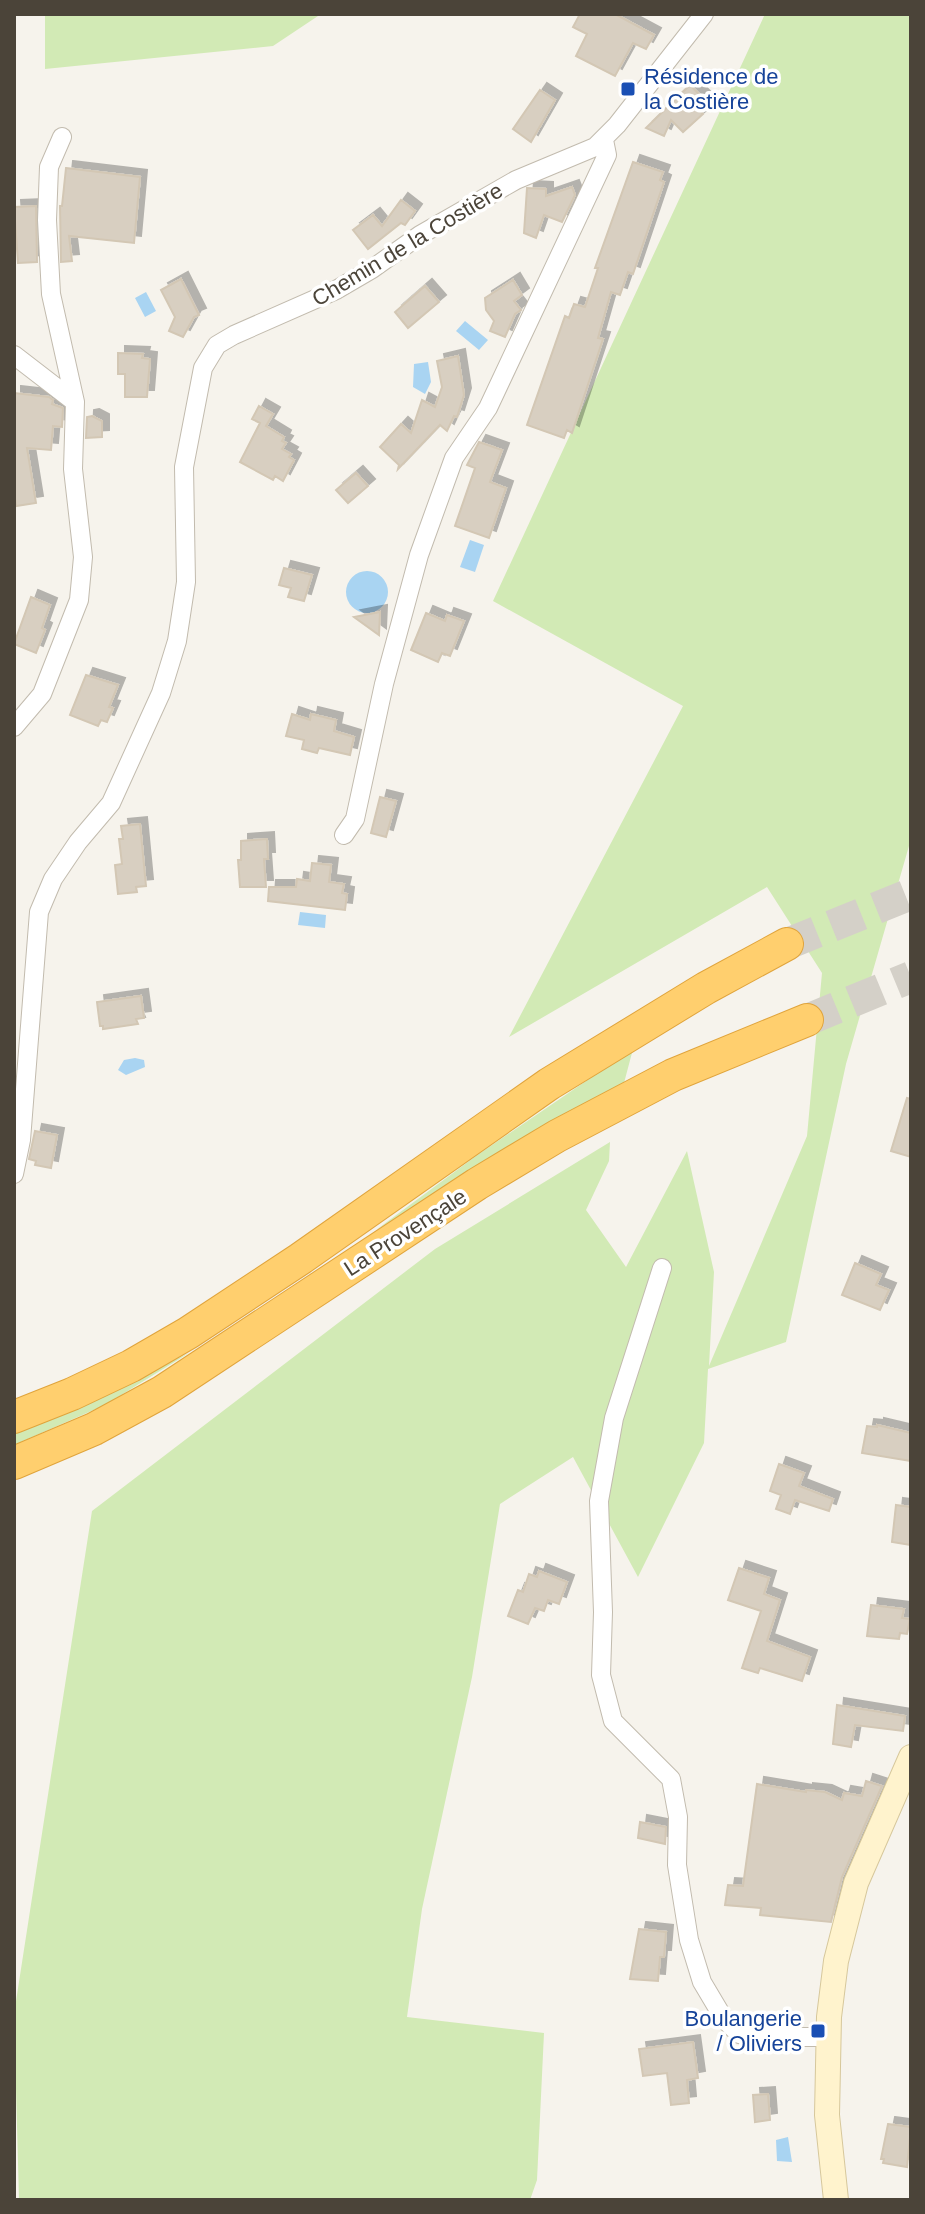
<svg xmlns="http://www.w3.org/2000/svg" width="925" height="2214" viewBox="0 0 925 2214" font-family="Arial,sans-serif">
  <defs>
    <filter id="shadow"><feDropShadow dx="7" dy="-7" stdDeviation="0" flood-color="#0004"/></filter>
  </defs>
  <rect width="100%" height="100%" fill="#f6f3ec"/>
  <path fill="#d2eab5" d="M45,14H321L273,46L45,69Z
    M765,14H911V839L846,1064L786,1342L708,1369L704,1443L638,1577L573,1457L500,1504L472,1677L422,1909L407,2017L544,2033L537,2180L530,2200H19L14,2014L92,1511L435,1249L610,1142L609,1161L586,1210L626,1267L687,1151L714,1272L709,1366L807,1136L822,973L767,887L509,1037L683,706L493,601Z
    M633,1049L624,1083L376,1230L476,1156Z
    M189,1353L105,1405L14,1445V1431L69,1410Z"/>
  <path fill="#a9d4f2" d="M146,292L156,311L145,317L135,298Z
    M465,321L488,340L479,350L456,331Z
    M428,362L431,382L425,394L413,387L414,364Z
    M470,540L484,545L475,572L460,567Z
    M346 592a21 21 0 1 1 42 0a21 21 0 1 1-42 0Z
    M300,912L326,915L325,928L298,925Z
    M135,1058L144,1060L145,1067L126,1075L118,1070L124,1060Z
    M788,2137L792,2162L777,2161L776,2140Z"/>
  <path fill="#d8cfc1" stroke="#d3c7b4" stroke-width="2" filter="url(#shadow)" d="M580,14H615L654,35L646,49L633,43L615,76L576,56L587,34L573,27Z
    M690,85L708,103L700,111L703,114L683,132L671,120L664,136L646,128Z
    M540,90L555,100L531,142L513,129Z
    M633,162L663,172L660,180L664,182L633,274L628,272L620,295L611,292L598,338L603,339L572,433L567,430L564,438L527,425L565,316L569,318L574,304L585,307L598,268H595Z
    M66,168L140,177L134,243L69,236L72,261L61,262L60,206H62Z
    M572,187L575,195L562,222L544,215L536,238L524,233L527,188L546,189V196Z
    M401,200L415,211L405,225L401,223L368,249L353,230L373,215L382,226Z
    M36,206L37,262L18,263L14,207Z
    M181,279L199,315L194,317L183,337L169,331L175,317L161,290Z
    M513,280L522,295L514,301L521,310L515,314L505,337L490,331L494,321L486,310L485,298Z
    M425,286L439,302L408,328L395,312Z
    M118,353L143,354L142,358L150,359L147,397H125V374H118Z
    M458,356L464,395L457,417L454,416L447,431L440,425L398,469L399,465L380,447L401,424L411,433L422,400L435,407L442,387L437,361Z
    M14,393L49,397L53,400L52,404L63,408L62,427L53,426L51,450L27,448L36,503L16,506L14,492Z
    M259,406L273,414L266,426L284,437L282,441L286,443L282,449L291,454L289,457L294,460L283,481L275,476L273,480L240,462L260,423L252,419Z
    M92,416L102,421V437L86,438L87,417Z
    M479,442L502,450L490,482L506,488L489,538L455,526L475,468L467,465Z
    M356,473L368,486L348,503L336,490Z
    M284,568L312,575L304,601L288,597L291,588L279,585Z
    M31,597L50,605L42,628L45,630L36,653L14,644Z
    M380,612L379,635L354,617Z
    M426,613L445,621L447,615L464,621L450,656L442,653L438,662L411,650Z
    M86,675L118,685L109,707L113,708L107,722L101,720L98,726L70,715Z
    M292,714L310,720L311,714L336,720L334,731L354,737L350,755L319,748L317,753L302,749L304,740L286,736Z
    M380,797L396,801L386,837L371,833Z
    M140,824L146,886L136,887L137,892L118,894L115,865L122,864L119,839H123L121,826Z
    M267,839L268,859H264L266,887H240L238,860H241V841Z
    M312,863L331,865L329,882L344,884L342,893L347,894L345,910L268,901L269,887H296L297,879L310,881Z
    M141,996L144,1018L136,1019L138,1024L103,1029V1026H100L97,1002Z
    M907,1098L911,1099V1157L891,1151Z
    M35,1131L57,1135L51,1168L35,1165L36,1161L29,1159Z
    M855,1263L881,1274L876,1285L889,1290L880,1310L842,1295Z
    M877,1425L911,1433V1461L862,1453L867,1426L877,1427Z
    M779,1464L804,1473L799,1486L833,1499L829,1511L795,1500L790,1514L776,1509L781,1495L770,1491Z
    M896,1505L911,1507V1545L892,1542Z
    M739,1568L769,1578L764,1594L780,1600L767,1641L810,1657L802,1681L760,1668L758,1673L742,1668L761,1611L728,1600Z
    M539,1571L567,1582L559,1604L548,1600L544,1611L535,1608L528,1624L508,1616L518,1590L523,1592L529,1574L537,1577Z
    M871,1605L904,1609L902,1618L910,1619L907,1634L900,1633L899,1639L867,1636Z
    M837,1705L905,1716L903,1731L855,1725L851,1747L833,1744Z
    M866,1781L882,1786L842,1877L831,1922L760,1915L761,1908L725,1905L728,1885L743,1886L757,1784L806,1792V1790L825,1792L842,1800L844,1793L862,1796Z
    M640,1822L666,1827L665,1844L638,1838Z
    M639,1929L666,1932L664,1957H660L658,1981L630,1979Z
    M693,2042L698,2078L687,2080L689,2103L671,2105L667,2073L643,2076L639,2049Z
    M768,2094L770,2120L755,2122L753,2095Z
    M888,2124L911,2127L907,2167L883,2163L884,2159H881Z"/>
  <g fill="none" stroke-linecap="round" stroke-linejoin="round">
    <path stroke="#d4d0c8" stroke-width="32" stroke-dasharray="32 16" stroke-linecap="butt" d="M787,944L911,894
      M807,1020L911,977"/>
    <defs>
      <path id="street" d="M62,137L49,167L47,220L51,294L75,402
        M14,355L75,402L73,469L83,557L79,600L42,694L14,727
        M344,835L355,819L384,684L419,555L454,458L488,408L607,155L604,140
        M14,1174L21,1140L39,912L53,879L78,842L111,803L161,693L177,641L186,582L184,467L203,368L217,345L234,335L336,290L372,269L420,235L516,180L595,147L617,125L704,14
        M662,1268L614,1418L599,1501L603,1612L601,1675L613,1721L671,1779L678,1817L677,1865L689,1940L702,1982L724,2019L739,2034L764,2037H828"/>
      <path id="secondary" d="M836,2200L827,2115L829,2017L836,1961L856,1883L911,1757"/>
      <path id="highway" d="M14,1417L72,1394L131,1366L188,1333L300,1259L549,1084L706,988L787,944
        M14,1463L94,1429L162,1392L477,1184L557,1136L673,1075L807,1020"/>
    </defs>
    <use href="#street" stroke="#c2bbae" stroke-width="20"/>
    <use href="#secondary" stroke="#d6c79b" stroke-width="26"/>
    <use href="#highway" stroke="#e0a43c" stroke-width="34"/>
    <use href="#street" stroke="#fff" stroke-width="18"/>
    <use href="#secondary" stroke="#fff3cd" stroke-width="24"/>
    <use href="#highway" stroke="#ffcf6e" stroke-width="32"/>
  </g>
  <g fill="#1a4fb4" stroke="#fff" stroke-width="3">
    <rect x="620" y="81" width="16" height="16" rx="4"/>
    <rect x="810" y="2023" width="16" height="16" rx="4"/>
  </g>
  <g text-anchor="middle" stroke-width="7" stroke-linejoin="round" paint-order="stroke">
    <g font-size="22" fill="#164399" stroke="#fff" text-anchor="start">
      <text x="644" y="84">Résidence de<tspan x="644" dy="25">la Costière</tspan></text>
      <text x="802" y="2026" text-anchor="end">Boulangerie<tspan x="802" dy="25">/ Oliviers</tspan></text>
    </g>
    <g font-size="22" fill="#4b4439" stroke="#fff">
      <text transform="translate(407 244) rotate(-31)" y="8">Chemin de la Costière</text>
      <text transform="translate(405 1232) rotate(-33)" y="8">La Provençale</text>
    </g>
  </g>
  <rect width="925" height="2214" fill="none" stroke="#4b4439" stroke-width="32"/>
</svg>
